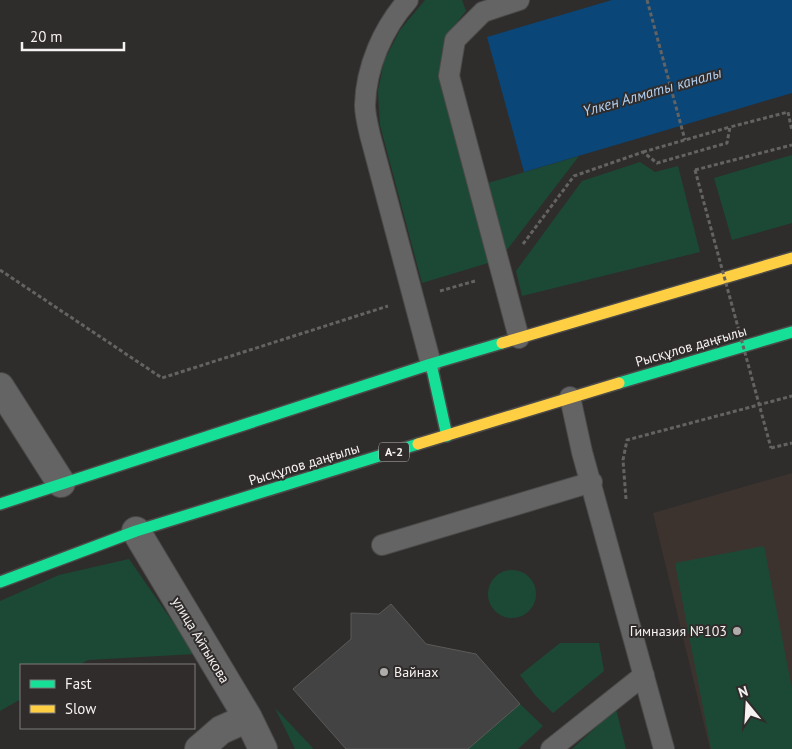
<svg xmlns="http://www.w3.org/2000/svg" width="792" height="749" viewBox="0 0 792 749" font-family="'PT Sans',sans-serif">
  <rect width="100%" height="100%" fill="#2e2d2c"/>
  <path fill="#3c332f" d="M792,473V749H710L653,513Z"/>
  <path fill="#1c4936" d="M425,0H462L466,11C438,46 437,57 445,101L488,263L422,283L380,125L378,91L384,61L400,30Z
    M792,155V223L732,240L714,178Z
    M579,156L506,251L488,183Z
    M640,162L655,172L678,166L700,252L522,296L516,271L582,181Z
    M764,546L792,689V749H711L675,563Z
    M129,559L195,654L88,660L79,665H21V699L0,711V601L59,575Z
    M488 594a24 24 0 1 1 48 0a24 24 0 1 1-48 0Z
    M560,643H599L604,671L553,713L535,695L520,675Z
    M520,704L543,726L518,749H468Z
    M275,708L311,746L313,749H295Z
    M616,709L626,749H572Z"/>
  <path fill="#0b4678" d="M612,0H792V93L524,172L487,37Z"/>
  <path fill="#444343" stroke="#5b5a59" d="M391,604L426,644L476,654L520,704L468,749H346L293,689L351,639V613L379,614Z"/>
  <g fill="none" stroke-linecap="round" stroke-linejoin="round">
    <defs>
      <path id="lane" d="M408,0C383,28 366,67 365,105C365,115 368,126 370,135L431,364
        M519,0L483,12L455,40L449,76L519,338
        M570,397L582,452L664,749
        M382,545L592,482
        M551,749L644,675"/>
      <path id="street" d="M0,387L61,483
        M136,531L248,718L263,749
        M199,749L221,730L248,718"/>
      <path id="fast" d="M431,364L447,436
        M619,383L792,332
        M0,504L431,364L502,343
        M0,582L136,531L418,444"/>
      <path id="slow" d="M502,343L792,258
        M418,444L619,383"/>
    </defs>
    <use href="#lane" stroke="#4b4a49" stroke-width="22"/>
    <use href="#street" stroke="#4b4a49" stroke-width="30"/>
    <use href="#fast" stroke="#4b4a49" stroke-width="14"/>
    <use href="#slow" stroke="#4b4a49" stroke-width="14"/>
    <path stroke="#646362" stroke-width="3" stroke-dasharray="4 2.5" stroke-linecap="butt" d="M647,0L685,140
      M643,152L730,127
      M695,170L792,145
      M523,244L574,176L643,152L657,163L727,143L730,127L788,112L792,131
      M0,270L162,378L388,306
      M440,291L475,281
      M771,448L792,443
      M626,499L623,460L627,440L792,396"/>
    <use href="#lane" stroke="#656464" stroke-width="20"/>
    <use href="#street" stroke="#656464" stroke-width="28"/>
    <use href="#fast" stroke="#16e098" stroke-width="11"/>
    <use href="#slow" stroke="#ffcf43" stroke-width="11"/>
    <path stroke="#646362" stroke-width="3" stroke-dasharray="4 2.5" stroke-linecap="butt" d="M695,170L771,448"/>
  </g>
  <g fill="#afadac" stroke="#2f2c2b" stroke-width="2">
    <circle cx="737" cy="631" r="5"/>
    <circle cx="384" cy="672" r="5"/>
  </g>
  <g text-anchor="middle" stroke-width="4" stroke-linejoin="round" paint-order="stroke">
    <rect fill="#2f2c2b" stroke="#bab7b6" stroke-width="1" x="379" y="442.5" width="30" height="19" rx="4"/>
    <g font-size="12" font-weight="bold" fill="#f5f2f1">
      <text x="394" y="456">A-2</text>
    </g>
    <g font-size="14" fill="#f5f2f1" stroke="#2f2c2b">
      <text transform="translate(691 346) rotate(-16)" y="5">Рысқұлов даңғылы</text>
      <text transform="translate(304 464) rotate(-17)" y="5">Рысқұлов даңғылы</text>
      <text transform="translate(201 640) rotate(59)" y="5">улица Айтыкова</text>
    </g>
    <g font-size="14" fill="#f5f2f1" stroke="#2f2c2b" text-anchor="end">
      <text x="727" y="636">Гимназия №103</text>
      <text x="394" y="677" text-anchor="start">Вайнах</text>
    </g>
    <g font-size="15" font-style="italic" fill="#b1ceef" stroke="#2f2c2b">
      <text transform="translate(652 92) rotate(-16)" y="5">Үлкен Алматы каналы</text>
    </g>
  </g>
  <rect x="20" y="664" width="175" height="65" fill="#2f2c2b" stroke="#7e7b7a"/>
  <rect x="30" y="680" width="25" height="8" fill="#16e098" stroke="#7e7b7a"/>
  <text x="65" y="689" font-size="15" fill="#f5f2f1">Fast</text>
  <rect x="30" y="705" width="25" height="8" fill="#ffcf43" stroke="#7e7b7a"/>
  <text x="65" y="714" font-size="15" fill="#f5f2f1">Slow</text>
  <g transform="translate(747 704) rotate(342)" stroke="#2f2c2b" stroke-width="4" paint-order="stroke">
  <path d="M0-4L9 19L0 12L-9 19Z" fill="#f5f2f1"/>
  <text y="-8" font-size="14" font-weight="bold" text-anchor="middle" fill="#f5f2f1">N</text>
  </g>
  <path d="M22 42v8h102v-8" fill="none" stroke="#f5f2f1" stroke-width="2.5"/>
  <text x="30" y="42" font-size="15" fill="#f5f2f1" stroke="#2f2c2b" stroke-width="4" paint-order="stroke">20 m</text>
</svg>
